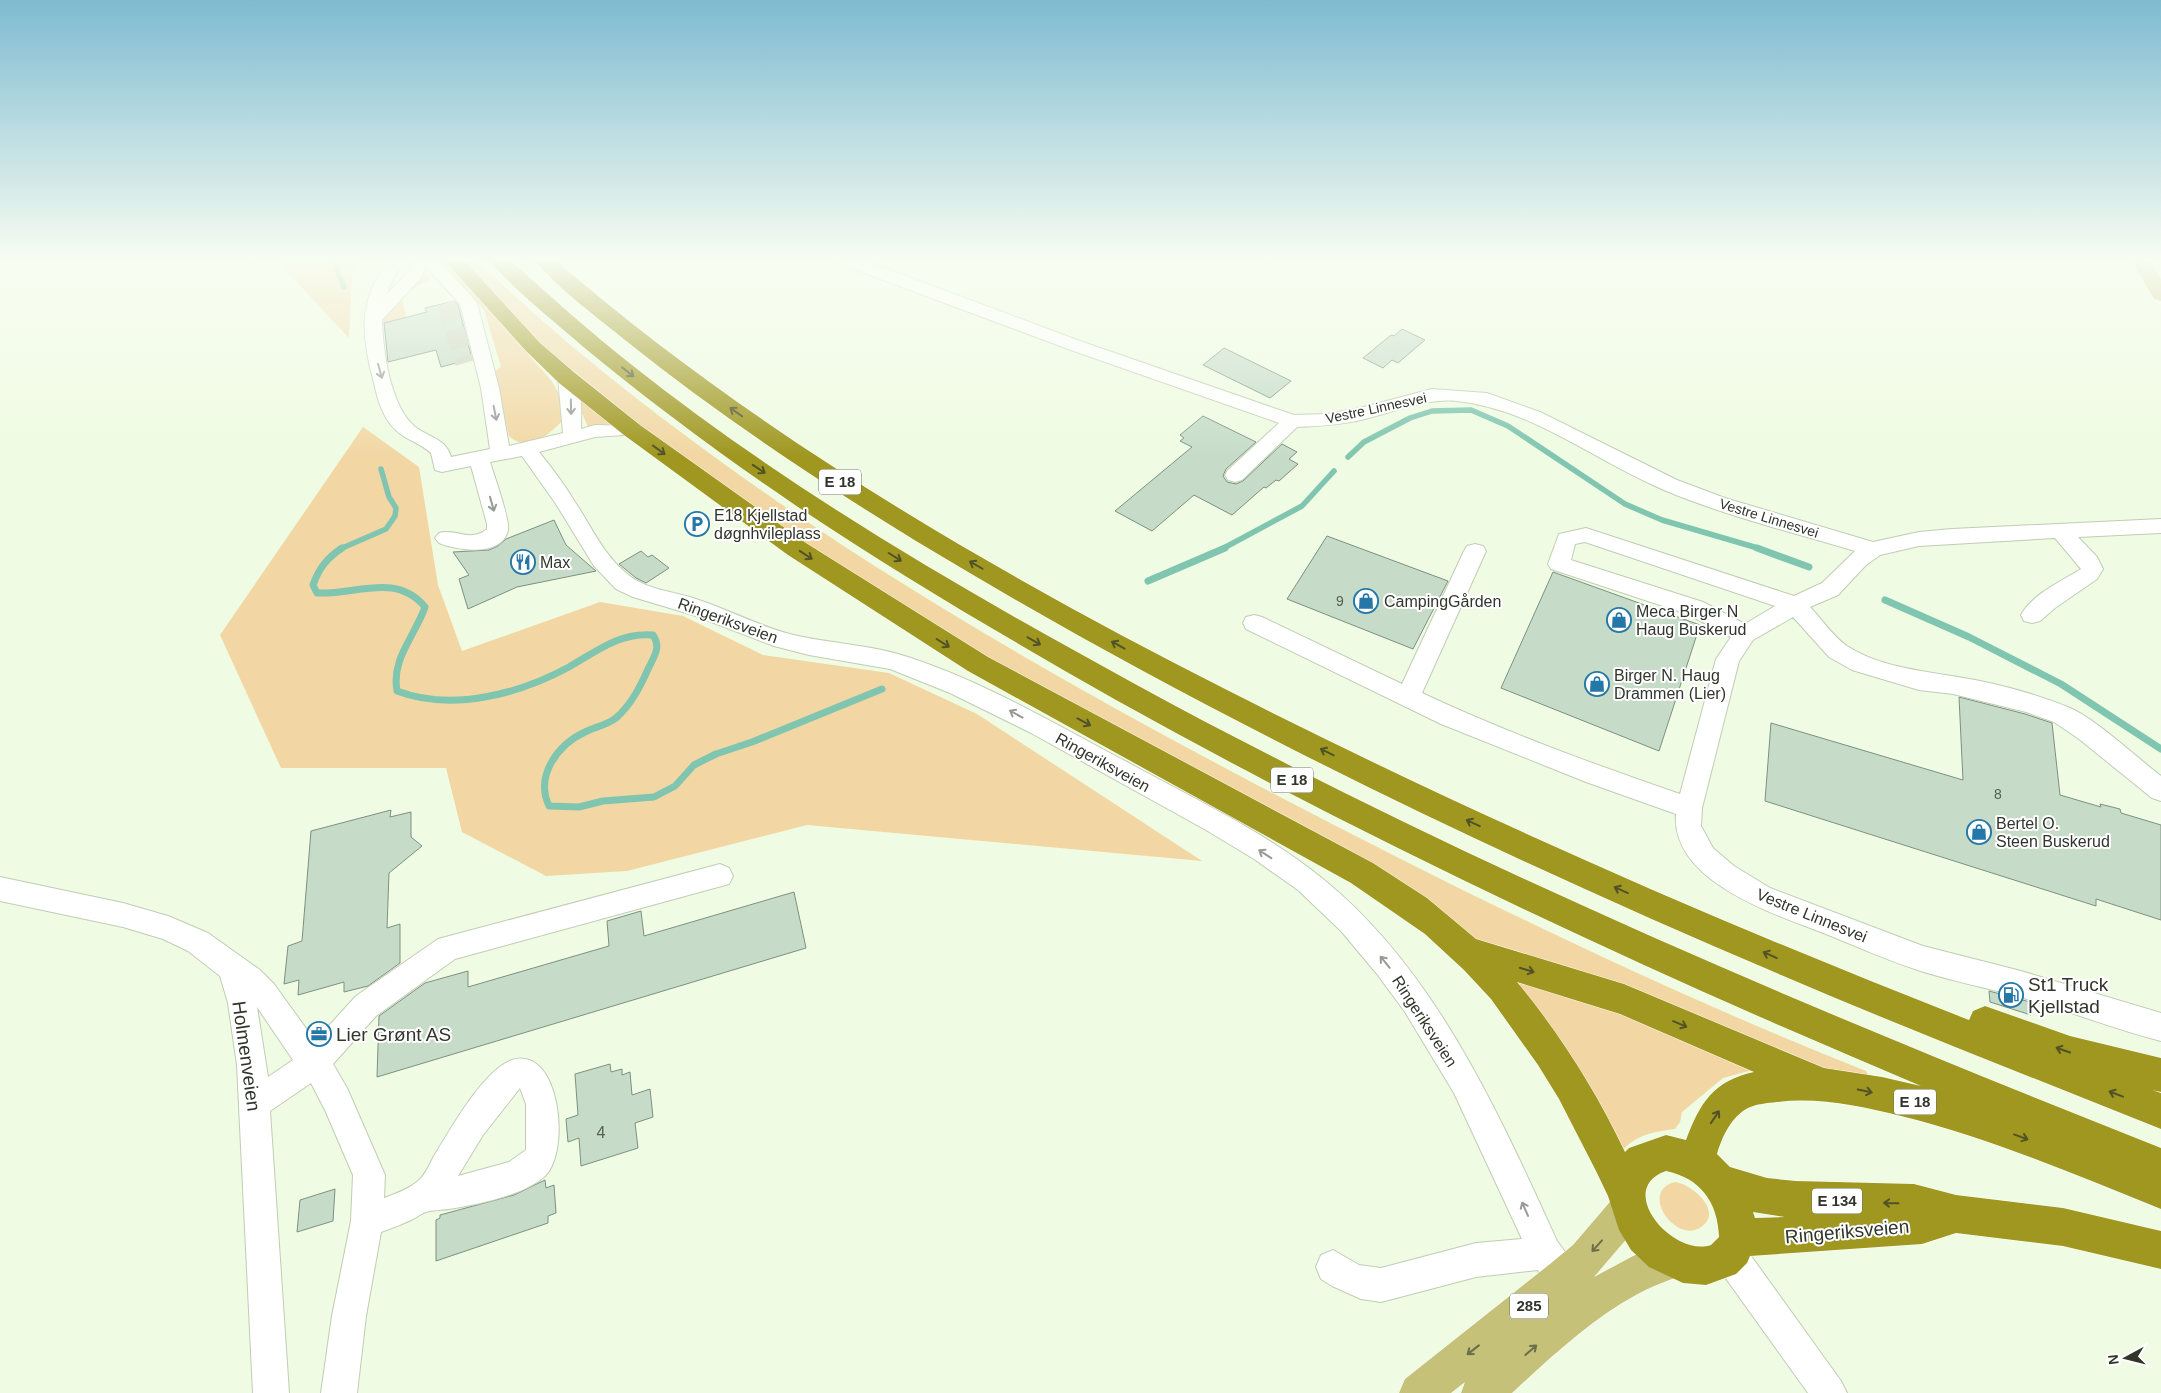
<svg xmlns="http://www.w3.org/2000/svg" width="2161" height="1393" viewBox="0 0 2161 1393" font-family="Helvetica,sans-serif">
  <rect width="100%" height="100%" fill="#effbe2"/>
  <path fill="#f2d7a4" d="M276,260H357L352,272L349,338Z
    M439,260H444L551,380L562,399V421C549,435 527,453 509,436L494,372L501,367L484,310Z
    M459,260H477C541,323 610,379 682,433C858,565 1048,674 1242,777C1445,884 1652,986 1866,1071L1869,1077L1809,1068L1489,947L1014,675L780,527L654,436L538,342Z
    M425,269L430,280L418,285L402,297L406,318L383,324L382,320L391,311V304Z
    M582,401L610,424L588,427L579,406Z
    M363,427L419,467L438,585L462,651L600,602L683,616L763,655L889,673L977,714L1202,861L807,825L627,871L546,876L462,832L446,768H281L220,635Z
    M1511,978L1583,999L1756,1069L1723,1078L1682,1112L1680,1122L1675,1129C1653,1132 1633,1135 1620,1154Z
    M1675,1182C1692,1184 1724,1212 1701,1227C1676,1245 1638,1191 1675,1182Z"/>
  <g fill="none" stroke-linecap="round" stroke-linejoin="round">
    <path stroke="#7fc5af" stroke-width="5.5" d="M333,260L344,287
      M1348,457L1364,442L1410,418L1432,411L1471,410L1508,426L1625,504L1662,520L1761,549
      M340,549L386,529L395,516L396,508L389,497L381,469
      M1222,549L1302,506L1334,471"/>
    <path stroke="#7fc5af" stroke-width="7" d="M342,548C327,558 319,568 313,585L317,593C356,595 396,572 425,607C415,636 391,659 397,691C452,712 519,694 569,667C597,651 620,632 653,635C661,647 655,655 649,667C641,685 632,704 616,718C607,725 595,727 585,732C557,745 535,776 549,806L579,807L603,801L654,797L675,786L694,765L716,754L752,742L882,689
      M1757,548L1809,567
      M1148,581L1225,548
      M1885,600L1969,637L2061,684L2161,749"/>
  </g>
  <path fill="#c6dcc9" stroke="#7c9180" d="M455,301L458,305L472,359L441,367L436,350L388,362L384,323L427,312L425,308Z
    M1402,329L1425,340L1398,363L1392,360L1383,368L1363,358L1391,335L1394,336Z
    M1224,348L1291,381L1270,398L1203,365Z
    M1203,416L1256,442L1226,469L1223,476L1227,482L1236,484L1243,481L1282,444L1297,452L1289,459L1298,464L1279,481L1276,480L1266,488L1264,487L1232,515L1194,495L1152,531L1115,511L1192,447L1180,441L1184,438L1180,435Z
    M554,520L566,545L596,571L517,587L468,609L459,579L469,575L453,552L489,550L498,546L506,539Z
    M1327,536L1448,581L1413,649L1287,599Z
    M641,551L648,557L652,555L669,568L646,583L636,578L619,564Z
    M1553,572L1700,625L1659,751L1501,688Z
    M1959,697L2025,714L2052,723L2060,795L2101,807L2100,804L2120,809L2121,813L2161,825V920L2096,899V906L1765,801L1771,723L1963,780Z
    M391,810L390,817L411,812V837L422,846L389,873L387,928L400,924V963L368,986L344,992V982L298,995L299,980L284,984L288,946L302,941L311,831Z
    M794,892L806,948L377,1077L379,1016L425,983L468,971V987L609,946L607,921L641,911L644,936Z
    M1989,991L2030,1002L2031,1015L1990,1002Z
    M610,1064L611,1072L622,1069V1075L630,1072L632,1095L650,1089L653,1117L635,1123L638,1148L581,1166L579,1138L568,1142L566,1119L578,1115L575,1074Z
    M545,1180L546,1188L554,1185L556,1213L548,1216V1223L436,1261V1220L440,1218V1215L514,1195Z
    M335,1189L333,1221L297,1232L300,1200Z"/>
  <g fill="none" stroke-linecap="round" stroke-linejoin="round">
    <path stroke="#c9d3be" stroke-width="19" stroke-dasharray="19 9" stroke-linecap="butt" d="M446,303L465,363"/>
    <defs>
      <path id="minor" d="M390,260H407L395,275L386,295L407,273L413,260H439L477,303L499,388L509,446L563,433L558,378L560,374H574C583,388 581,412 581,429L595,425L639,426L642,430L639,434L595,437L539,452C552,468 564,484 575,502C591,526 603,554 626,573C645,590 673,591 696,599C730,610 762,628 798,636C835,644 874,645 911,658C986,683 1055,724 1125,761C1192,798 1263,830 1323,879C1436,971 1498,1112 1557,1241L1566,1253L1571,1265L1566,1277L1554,1282L1542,1277L1538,1270L1476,1277L1381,1302L1361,1299L1332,1286L1321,1279L1316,1267L1321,1255L1333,1250L1359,1265L1381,1268L1476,1243L1522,1239L1454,1093L1405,1012L1377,974L1341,931L1298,890L1254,859L1206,830L1031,733L950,693L890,669L809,655L774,646L693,615L633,597L616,589L594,566L556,504L522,456L490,462C494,475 510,519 508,530C502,558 456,550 439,543L435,538L439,533C456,528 470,543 487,529V524L471,466L442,472L435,470L431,453C418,441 403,440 391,425C380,411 377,396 373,379C361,334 358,298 390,260ZM426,267L460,304L481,388L490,449L451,457C446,438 427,437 414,426C390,404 383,351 382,320L420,279Z
        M838,260H863L1080,341L1294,415L1327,414L1360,408L1432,389L1487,393L1540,412L1677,480L1725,498L1873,542L1919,532L1952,529L2161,519V533L2078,537L2097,557L2103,569L2097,579L2055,608L2040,621L2032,623L2024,621L2021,615C2032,594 2062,581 2081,569L2055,538L1919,546L1880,555L1866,565L1838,595L1810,607C1822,619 1833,637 1847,646C1878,666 1916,670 1952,676C1991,682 2034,693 2070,708C2096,719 2137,758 2161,776V801L2152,798L2079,739L2054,722L2026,712L1953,694L1919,690L1852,670L1829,657L1793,617L1753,640L1739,661L1702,808L1701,826L1713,848L1734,866L1770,888L1923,946L2021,971L2161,1013V1041C2113,1029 2067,1010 2020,997C1988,988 1956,982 1924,972C1891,962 1858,947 1826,934C1775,914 1671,882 1676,814L1586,782L1441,724L1246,629L1243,623L1246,617L1254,615L1262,617L1402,684L1464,551L1467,546L1475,544L1483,546L1486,551L1422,693C1505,732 1593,764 1680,794L1716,659L1731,637L1687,614L1551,569L1548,564L1559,534L1586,528L1794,596L1822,583L1855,551C1791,532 1726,516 1664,490C1595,461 1533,409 1457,401C1424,398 1392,413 1361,420C1340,425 1319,426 1297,427L1242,480L1235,482L1228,480L1225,475L1228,470L1279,423L1068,349L840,264ZM1585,542L1775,606L1745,624L1703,602L1571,560L1575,544Z
        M720,864L729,868L733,876L729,884L455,959L376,1016L333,1064L347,1088L385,1175L384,1198C395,1194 409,1189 418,1181C425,1176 430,1163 434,1156C450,1130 484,1069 512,1060C560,1045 571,1151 545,1176C525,1195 476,1205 449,1209C442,1210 433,1210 426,1212C422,1213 417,1217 413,1219C403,1224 392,1228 381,1232L366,1316L357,1393H321L332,1316L351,1221L353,1175L325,1110L311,1083L270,1111L289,1393H253L237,1065L228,1003L220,976L188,951L163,939L123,927L0,901V877L123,903L168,916L208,933L260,970L274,984L315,1041L356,996L438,939ZM257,1007L293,1060L268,1077ZM520,1088L526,1104V1150L509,1162L458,1176L483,1135Z
        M1729,1238L1741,1242L1841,1381L1847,1393H1808L1717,1266L1713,1254L1717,1242Z"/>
      <path id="major" d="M2131,260H2150L2161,279V301L2154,299Z
        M1628,1190L1641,1196L1647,1209L1641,1222L1594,1277L1633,1256L1672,1241L1686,1246L1691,1260L1686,1274C1669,1280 1652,1286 1636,1295C1590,1320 1550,1358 1512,1393H1461L1465,1382L1451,1393H1399L1405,1379L1550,1264L1573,1245L1615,1196Z"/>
      <path id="highway" d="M444,260H464L540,343L575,373L640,425L806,543L988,657L1373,863L1427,898L1476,939L1624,984L1824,1068L1882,1077L1921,1086C1647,971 1376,845 1116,700C1007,638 899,575 795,505C721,455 650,402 581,345C550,318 515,291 489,260H510C550,296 590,332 632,365C788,489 961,589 1135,684C1465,864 1812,1010 2161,1148V1209C2076,1175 1990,1138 1901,1116C1861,1106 1818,1097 1777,1102C1768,1103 1756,1104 1748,1108C1731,1117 1722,1137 1717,1154L1730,1167L1767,1178L1796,1181L1914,1184L1956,1195L2063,1208L2161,1231V1269L2063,1246L1956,1233L1922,1244L1750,1256L1747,1263L1736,1274L1706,1285L1683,1283L1649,1267L1631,1250L1619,1230L1608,1196L1596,1171L1559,1099L1538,1065L1491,999L1464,970L1425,934L1351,883L968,671L788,555L624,435L559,383L526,351ZM1517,982L1620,1014L1754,1072C1713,1081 1700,1103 1686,1140L1666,1135L1629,1148L1625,1152C1596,1091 1560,1034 1517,982ZM1666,1171C1700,1178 1718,1202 1719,1237L1711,1245C1673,1258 1614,1189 1666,1171ZM1753,1212L1785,1217L1755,1218Z
        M534,260H555C758,435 991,570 1229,691C1469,813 1718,922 1969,1020L1973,1011L1985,1006L2070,1036L2161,1058V1092L2152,1090L2161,1093V1129C2034,1078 1907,1029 1781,975C1484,849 1192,708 916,541C815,479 717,414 625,340C594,315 560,290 534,260Z"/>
    </defs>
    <use href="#minor" stroke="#c1ccb5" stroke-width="2"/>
    <use href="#major" stroke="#fff" stroke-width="1"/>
    <use href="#highway" stroke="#fff" stroke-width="1"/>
    <use href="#minor" fill="#fff" fill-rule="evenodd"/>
    <use href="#major" fill="#c5c179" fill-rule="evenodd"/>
    <use href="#highway" fill="#9f9720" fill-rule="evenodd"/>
  </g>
  <defs><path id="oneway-shaft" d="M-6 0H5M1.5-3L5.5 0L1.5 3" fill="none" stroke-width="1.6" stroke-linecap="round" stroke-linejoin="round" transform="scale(1.25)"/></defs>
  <g stroke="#989a96">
    <use href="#oneway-shaft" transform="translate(380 371) rotate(74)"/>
    <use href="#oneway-shaft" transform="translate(571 407) rotate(89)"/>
    <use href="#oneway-shaft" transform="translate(495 413) rotate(79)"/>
    <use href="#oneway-shaft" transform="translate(492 504) rotate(74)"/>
    <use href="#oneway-shaft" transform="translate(1016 714) rotate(-151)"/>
    <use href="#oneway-shaft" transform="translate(1265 854) rotate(-147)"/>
    <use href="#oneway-shaft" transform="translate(1385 962) rotate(-129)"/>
    <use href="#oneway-shaft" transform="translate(1525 1209) rotate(-114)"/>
  </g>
  <g stroke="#525228">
    <use href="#oneway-shaft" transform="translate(628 372) rotate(38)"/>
    <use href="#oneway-shaft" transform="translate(736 412) rotate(-145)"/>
    <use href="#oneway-shaft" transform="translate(659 450) rotate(36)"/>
    <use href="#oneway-shaft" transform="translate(759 469) rotate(34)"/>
    <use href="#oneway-shaft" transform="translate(806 555) rotate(34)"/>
    <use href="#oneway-shaft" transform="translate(895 557) rotate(32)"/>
    <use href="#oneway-shaft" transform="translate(976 565) rotate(-150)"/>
    <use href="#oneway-shaft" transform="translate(1034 641) rotate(30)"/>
    <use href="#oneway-shaft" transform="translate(943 643) rotate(32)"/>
    <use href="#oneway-shaft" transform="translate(1118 645) rotate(-151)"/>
    <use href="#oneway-shaft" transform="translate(1084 722) rotate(28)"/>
    <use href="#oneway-shaft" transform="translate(1327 752) rotate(-153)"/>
    <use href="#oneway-shaft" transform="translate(1473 823) rotate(-155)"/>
    <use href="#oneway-shaft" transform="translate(1621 890) rotate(-156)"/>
    <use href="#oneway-shaft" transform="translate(1770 955) rotate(-156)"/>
    <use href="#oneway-shaft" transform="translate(1527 970) rotate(17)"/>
    <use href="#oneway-shaft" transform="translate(1680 1024) rotate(23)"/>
    <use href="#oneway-shaft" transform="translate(2063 1050) rotate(-161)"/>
    <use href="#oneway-shaft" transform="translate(1865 1091) rotate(12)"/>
    <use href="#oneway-shaft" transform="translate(2116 1094) rotate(-159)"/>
    <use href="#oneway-shaft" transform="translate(1715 1117) rotate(-56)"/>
    <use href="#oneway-shaft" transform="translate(2021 1137) rotate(20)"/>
    <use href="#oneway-shaft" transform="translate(1891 1203) rotate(-179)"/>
  </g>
  <g stroke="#6c6d4b">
    <use href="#oneway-shaft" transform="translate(1597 1246) rotate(132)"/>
    <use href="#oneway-shaft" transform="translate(1473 1350) rotate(142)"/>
    <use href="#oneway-shaft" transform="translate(1531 1350) rotate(-41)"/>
  </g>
  <linearGradient id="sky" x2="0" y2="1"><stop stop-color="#7ebbd1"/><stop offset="0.57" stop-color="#f8fdf2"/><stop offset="1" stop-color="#f8fdf2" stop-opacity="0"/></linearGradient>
  <rect width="2161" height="456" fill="url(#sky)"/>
  <defs>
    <symbol id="parking-ring" viewBox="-11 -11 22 22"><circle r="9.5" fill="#fff" stroke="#2577a8" stroke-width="1.5"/><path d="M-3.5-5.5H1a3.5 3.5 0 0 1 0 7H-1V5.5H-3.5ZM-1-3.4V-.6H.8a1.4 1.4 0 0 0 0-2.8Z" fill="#2577a8"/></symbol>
    <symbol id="restaurant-ring" viewBox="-11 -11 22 22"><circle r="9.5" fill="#fff" stroke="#2577a8" stroke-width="1.5"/><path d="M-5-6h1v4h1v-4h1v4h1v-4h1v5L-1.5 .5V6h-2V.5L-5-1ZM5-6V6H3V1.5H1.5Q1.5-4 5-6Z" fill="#2577a8"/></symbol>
    <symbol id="shop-ring" viewBox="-11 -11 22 22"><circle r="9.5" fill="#fff" stroke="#2577a8" stroke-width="1.5"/><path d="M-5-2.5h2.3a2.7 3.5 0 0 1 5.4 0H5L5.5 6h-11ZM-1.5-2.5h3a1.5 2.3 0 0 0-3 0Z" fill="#2577a8"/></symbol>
    <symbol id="fuel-ring" viewBox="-11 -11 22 22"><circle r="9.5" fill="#fff" stroke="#2577a8" stroke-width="1.5"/><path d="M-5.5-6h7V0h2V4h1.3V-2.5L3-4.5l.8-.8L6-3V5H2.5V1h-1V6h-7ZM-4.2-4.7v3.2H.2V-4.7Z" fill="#2577a8"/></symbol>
    <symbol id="office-ring" viewBox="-11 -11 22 22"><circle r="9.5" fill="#fff" stroke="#2577a8" stroke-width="1.5"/><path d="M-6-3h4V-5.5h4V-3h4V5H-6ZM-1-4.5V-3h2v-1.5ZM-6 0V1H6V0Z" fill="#2577a8"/></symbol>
  </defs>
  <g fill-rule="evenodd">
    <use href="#parking-ring" x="683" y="510" width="28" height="28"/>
    <use href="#restaurant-ring" x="509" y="548" width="28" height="28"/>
    <use href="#shop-ring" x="1352" y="587" width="28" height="28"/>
    <use href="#shop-ring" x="1605" y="606" width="28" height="28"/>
    <use href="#shop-ring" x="1583" y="670" width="28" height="28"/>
    <use href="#shop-ring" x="1965" y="818" width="28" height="28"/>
    <use href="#fuel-ring" x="1997" y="981" width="28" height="28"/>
    <use href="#office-ring" x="305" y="1020" width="28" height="28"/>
  </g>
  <g text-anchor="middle" stroke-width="4" stroke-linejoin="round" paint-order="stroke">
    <g font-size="14" fill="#31352c" stroke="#fff">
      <text transform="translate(1376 408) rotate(-12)" y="5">Vestre Linnesvei</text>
      <text transform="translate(1769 518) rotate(17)" y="5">Vestre Linnesvei</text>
    </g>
    <g font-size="14" fill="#565f53">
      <text x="1340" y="606">9</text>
      <text x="1998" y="799">8</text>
    </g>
    <g fill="#fff" stroke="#6f726b" stroke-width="1">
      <rect x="819" y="469.5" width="42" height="25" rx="4"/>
      <rect x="1271" y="767.5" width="42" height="25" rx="4"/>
      <rect x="1894" y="1089.5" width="42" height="25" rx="4"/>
      <rect x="1812" y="1188.5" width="50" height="25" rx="4"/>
      <rect x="1510" y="1293.5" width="38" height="25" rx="4"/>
    </g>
    <g font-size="15" font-weight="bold" fill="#31352c">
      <text x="840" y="487">E 18</text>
      <text x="1292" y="785">E 18</text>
      <text x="1915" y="1107">E 18</text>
      <text x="1837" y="1206">E 134</text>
      <text x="1529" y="1311">285</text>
    </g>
    <g font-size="16" fill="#31352c" stroke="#fff" text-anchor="start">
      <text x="714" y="521">E18 Kjellstad<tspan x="714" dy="18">døgnhvileplass</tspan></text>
      <text x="540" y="568">Max</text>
      <text x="1384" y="607">CampingGården</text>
      <text x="1636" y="617">Meca Birger N<tspan x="1636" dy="18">Haug Buskerud</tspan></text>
      <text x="1614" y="681">Birger N. Haug<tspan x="1614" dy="18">Drammen (Lier)</tspan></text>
      <text x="1996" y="829">Bertel O.<tspan x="1996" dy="18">Steen Buskerud</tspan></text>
    </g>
    <g font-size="16" fill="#31352c" stroke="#fff">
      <text transform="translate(728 620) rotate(20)" y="6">Ringeriksveien</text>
      <text transform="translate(1103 762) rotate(29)" y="6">Ringeriksveien</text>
      <text transform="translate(1812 915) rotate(22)" y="6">Vestre Linnesvei</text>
      <text transform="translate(1425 1021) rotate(57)" y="6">Ringeriksveien</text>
    </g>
    <g font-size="16" fill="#565f53">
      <text x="601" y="1138">4</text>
    </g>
    <g font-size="19" fill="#31352c" stroke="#fff" text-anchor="start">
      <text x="2028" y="991">St1 Truck<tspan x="2028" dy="22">Kjellstad</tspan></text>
      <text x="336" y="1041">Lier Grønt AS</text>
    </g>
    <g font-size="19" fill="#31352c" stroke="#fff">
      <text transform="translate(247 1056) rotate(82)" y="7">Holmenveien</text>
      <text transform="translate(1847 1231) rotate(-5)" y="7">Ringeriksveien</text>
    </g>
  </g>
  <g transform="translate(2126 1358) rotate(263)" stroke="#ffffff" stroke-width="4" paint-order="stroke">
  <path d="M0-4L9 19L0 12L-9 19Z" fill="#31352c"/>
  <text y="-8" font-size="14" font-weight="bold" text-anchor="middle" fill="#31352c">N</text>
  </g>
</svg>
